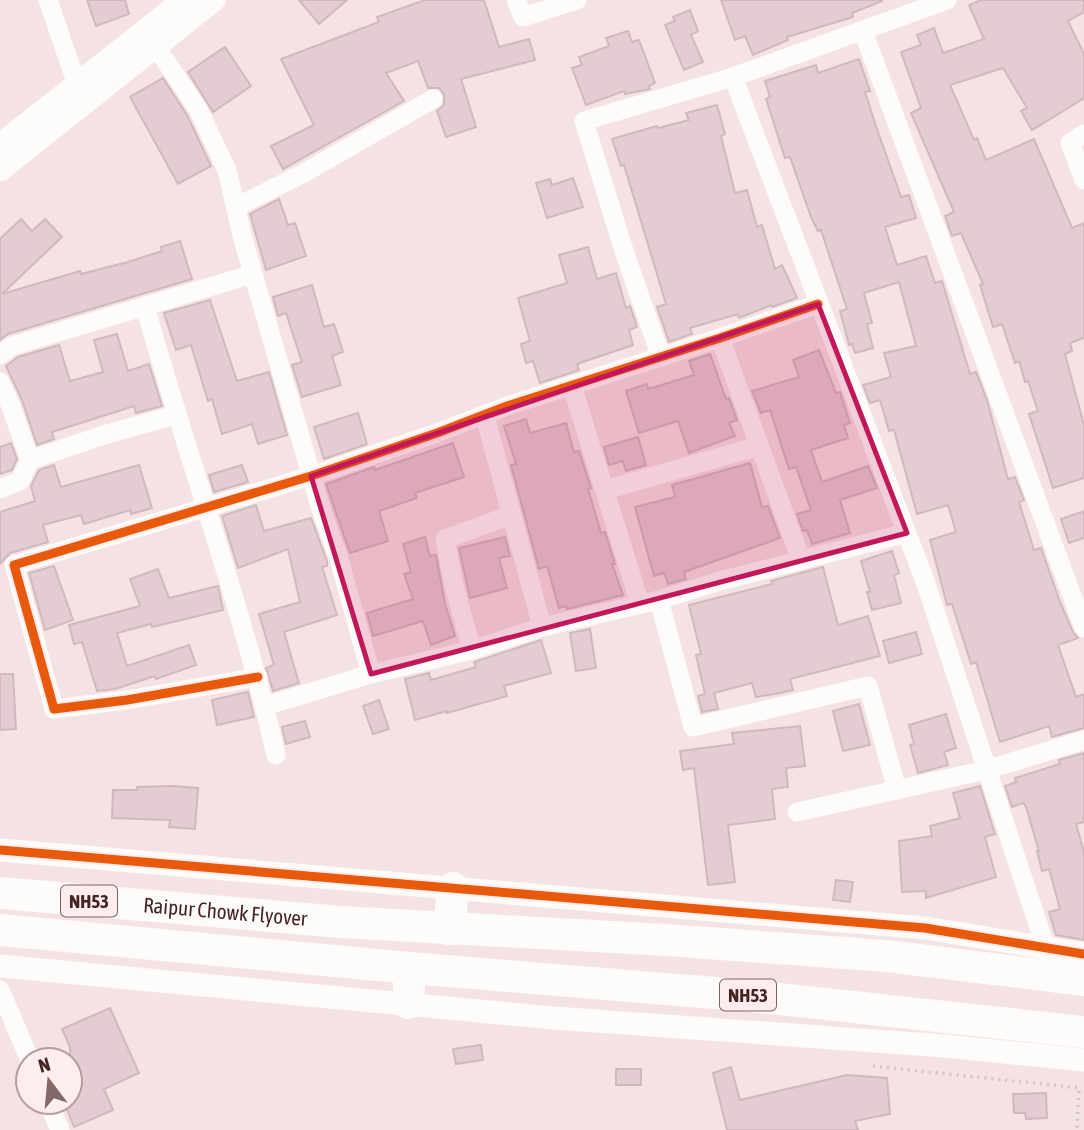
<svg xmlns="http://www.w3.org/2000/svg" width="1084" height="1130" viewBox="0 0 1084 1130" font-family="'Asap Condensed',sans-serif">
  <rect width="100%" height="100%" fill="#f5e3e3"/>
  <path fill="#e3ccd2" stroke="#cfb9bf" stroke-width="2" d="M87,0H125L129,14L96,26Z
    M299,0H347L319,24Z
    M425,0H484L499,47L529,39L535,60L461,79L476,127L446,137L437,111L444,105V94L439,88H428L418,61L386,73L404,101L283,169L271,146L314,125L281,59L379,22L377,17Z
    M721,0H882V1L852,13L853,17L787,37L788,40L753,55L745,36L735,40Z
    M981,0H1084V12L1068,21L1084,54V98L1073,105L1032,130L1021,111L1027,108L1003,68L950,85L974,140L977,138L986,160L1034,139L1072,228L1084,223V338L1070,343L1072,351L1065,354L1084,425V478L1053,488L1029,414L1038,411L1028,381L1025,382L1019,361L1015,363L1002,324L993,327L980,285L983,284L961,233L952,236L945,216L954,212L911,113L921,108L901,52L921,45L917,35L934,28L943,53L984,39L969,5Z
    M690,10L698,31L691,35L703,62L684,70L665,25L675,21L673,17Z
    M628,31L632,42L639,40L655,83L649,86L650,89L625,94L624,91L586,105L572,68L582,65L579,57L609,46L606,38Z
    M225,47L251,86L213,112L188,72Z
    M859,59L870,91L865,92L876,126L901,197L909,195L916,218L885,227L897,265L926,256L935,283L942,281L970,374L976,372L987,400L1008,479L1015,477L1024,500L1019,502L1034,550L1041,548L1060,602L1073,632L1078,638L1058,645L1076,697L1084,694V728L1052,737L1049,726L1000,742L976,662L971,664L952,604L947,605L930,540L956,532L948,505L917,514L894,430L889,431L880,400L870,403L863,385L891,377L884,353L916,346L899,282L864,293L872,323L867,324L873,348L855,353L852,344L849,345L840,311L847,309L821,230L818,231L811,217L790,157L785,158L766,99L770,97L765,81L816,65L818,73Z
    M163,78L187,115L211,166L178,184L130,97Z
    M717,105L725,134L721,136L735,193L747,190L757,227L762,225L775,269L782,265L797,298L772,307L771,305L739,318L738,314L690,328L692,334L669,342L657,307L666,304L624,165L621,166L612,139L657,126L658,128L689,120L686,113Z
    M573,178L583,207L547,218L536,183L550,179L552,185Z
    M279,199L288,225L295,223L306,256L266,270L250,214Z
    M21,219L32,231L45,219L62,237L2,294L80,271L81,274L128,262L162,251L161,247L180,241L192,279L8,334L0,340V239Z
    M588,247L597,279L616,273L626,308L630,306L637,327L629,330L633,345L577,364L579,370L540,383L533,361L526,363L521,344L530,341L518,298L567,283L559,255Z
    M312,285L324,327L334,324L343,352L332,356L341,385L302,397L292,365L302,362L286,313L278,316L273,297Z
    M210,300L237,381L269,372L287,435L258,444L252,424L222,434L212,399L208,401L191,345L176,350L164,313Z
    M117,334L128,371L149,364L162,406L136,413L134,406L84,422L52,432L54,439L37,445L22,400L6,366L18,357L59,345L70,381L103,372L94,340Z
    M819,350L836,393L840,392L850,423L844,425L848,438L811,450L822,482L868,466L877,488L840,500L850,533L812,544L807,530L803,531L797,514L811,510L796,467L789,469L770,410L761,413L752,391L799,377L793,360Z
    M710,354L726,399L729,398L737,420L729,423L735,436L689,453L678,421L639,433L626,391L647,384L648,389L694,375L689,361Z
    M358,413L367,444L324,459L314,427Z
    M526,419L530,433L566,423L574,452L579,451L591,488L588,489L601,533L605,532L615,564H612L623,595L567,609L566,606L559,608L547,566L539,569L511,465L516,464L504,426Z
    M638,437L646,465L626,471L623,461L609,465L604,447Z
    M11,443L17,459L12,470L0,474V447Z
    M453,443L464,477L415,493L417,498L379,511L388,541L350,553L326,484L374,467L375,470Z
    M750,463L762,507L768,506L780,538L684,572L686,579L668,584L664,573L654,576L635,507L675,497L672,485Z
    M54,465L61,487L139,465L152,508L131,514L130,510L84,524L81,515L43,525L48,542L10,553L0,564V512L35,501L31,486L39,470Z
    M242,465L248,482L214,492L209,475Z
    M256,505L264,531L311,518L327,561V566L322,567L337,615L284,632L299,683L273,691L266,668L274,665L259,614L300,602L288,549L238,568L222,516Z
    M1084,511V538L1069,543L1061,519Z
    M425,537L430,556L436,555L445,604L455,636L431,645L423,621L373,636L367,613L413,599L404,574L411,572L403,544Z
    M505,537L510,556L499,558L507,588L470,598L459,548Z
    M892,551L899,573L894,575L901,603L872,610L867,592H870L861,561Z
    M54,566L73,620L45,630L29,573Z
    M823,567L838,625L868,616L880,656L790,679L793,690L775,694L756,697L752,683L714,693L718,709L702,712L698,696L705,694L696,655L701,654L689,605L772,584L771,581Z
    M158,569L169,598L218,586L223,610L152,627L151,624L117,633L127,666L189,645L196,665L156,679L155,676L115,689L97,691L82,642L74,644L69,625L140,606L130,579Z
    M590,629L596,668L576,671L570,633Z
    M916,632L922,654L889,663L883,641Z
    M541,640L551,673L504,686L507,696L447,713V711L415,720L405,679L429,673L431,680L476,667L474,662Z
    M0,674H13L16,729L0,730Z
    M248,692L254,717L217,725L212,700Z
    M379,700L389,729L373,734L363,706Z
    M859,704L870,745L843,751L833,711Z
    M946,714L956,748L944,752L948,765L918,773L910,745L914,744L909,725Z
    M305,721L310,737L286,744L282,727Z
    M800,726L805,766L786,768L788,787L772,789L775,819L728,825L735,882L708,885L694,768L683,770L680,751L734,744L732,733Z
    M1084,753V822L1076,824L1084,852V940L1056,935L1049,912L1060,909L1049,869L1042,871L1037,851H1039L1026,807L1023,803L1012,807L1005,786L1016,782L1015,778L1060,764L1059,760Z
    M173,786L198,788L195,829L169,827L170,820L112,818L113,790H137V787Z
    M980,786L995,834L985,837L996,877L926,898V891L902,892L899,841L932,836L930,826L960,818L953,793Z
    M836,880L853,882L850,902L833,900Z
    M110,1008L139,1073L104,1089L113,1110L74,1127L64,1102H70V1047L62,1029Z
    M481,1045L483,1060L456,1064L453,1049Z
    M731,1067L740,1100L847,1075L887,1078L890,1114L855,1121L858,1130H727L713,1073Z
    M616,1069H641V1085H616Z
    M1046,1093L1047,1118L1026,1119L1025,1113H1014L1013,1094Z"/>
  <g fill="none" stroke-linecap="round" stroke-linejoin="round">
    <path stroke="#cfc5c5" stroke-width="3.5" stroke-dasharray="2 5" stroke-linecap="butt" d="M873,1066L1079,1088L1077,1130"/>
    <path stroke="#fefbfb" stroke-width="19" d="M48,0L77,85
      M516,0L523,17L577,0
      M863,31L1084,628
      M148,35L198,109L227,170L243,239L321,509L339,559L371,674
      M733,77L925,581L1049,958
      M1084,134L1070,143L1084,180
      M236,207L304,173L433,99
      M145,306C187,456 241,603 276,755
      M720,338L801,560
      M0,355L12,346L253,274
      M661,357L625,254L584,121L733,77L947,0
      M0,382L10,404L30,460L20,481L0,489
      M572,386L640,604
      M485,416L542,627
      M30,460L107,434L176,415
      M605,490L759,446
      M659,600L693,727L868,686L897,790
      M472,650L454,586L445,539L511,515
      M258,677L127,700L54,709L14,565L311,476L437,433L507,406L720,338L818,304
      M265,706L371,674L472,650L542,627L659,600L716,582L907,533
      M797,812L986,770L1084,740
      M0,990L30,1060
      M48,1102L60,1130"/>
    <path stroke="#fefbfb" stroke-width="23" d="M0,145L184,0
      M0,170L214,0
      M0,850L925,928L1084,954
      M0,966L554,1018L945,1046L1084,1060"/>
    <g stroke="#fefbfb" stroke-width="32">
      <path id="s1" d="M0,893L341,922L666,940L886,956L1084,980"/>
      <path d="M449,929L453,888"/>
      <path d="M0,930L410,968L752,996L1084,1032"/>
      <path d="M408,1003L410,968"/>
    </g>
    <defs>
      <path id="cycleway" d="M258,677L127,700L54,709L14,565L311,476L437,433L507,406L720,338L818,304
        M0,850L925,928L1084,954"/>
    </defs>
    <use href="#cycleway" stroke="#feeded" stroke-width="13"/>
    <use href="#cycleway" stroke="#e8590c" stroke-width="9"/>
  </g>
  <path fill="#c2185b" fill-opacity="0.2" stroke="#c2185b" stroke-width="5" stroke-linejoin="round" d="M818,304L907,533L371,674L311,476Z"/>
  <g text-anchor="middle" stroke-width="6" stroke-linejoin="round" paint-order="stroke">
    <g fill="#feeded" stroke="#7c6162" stroke-width="2">
      <rect x="61" y="885.5" width="56" height="31" rx="5"/>
      <rect x="720" y="979.5" width="56" height="31" rx="5"/>
    </g>
    <g font-size="19" font-weight="bold" fill="#442527">
      <text x="89" y="908">NH53</text>
      <text x="748" y="1002">NH53</text>
    </g>
    <g font-size="21" fill="#442527" stroke="#feeded">
      <text dy="7" stroke="none"><textPath href="#s1" startOffset="226">Raipur Chowk Flyover</textPath></text>
    </g>
  </g>
  <g transform="translate(49 1081) rotate(344)"><circle r="33" fill="#feeded" stroke="#b49d9e" stroke-width="2"/>
  <path d="M0-5L12 26L0 18L-12 26Z" fill="#826869"/>
  <text y="-10" font-size="19" font-weight="bold" text-anchor="middle" fill="#442527">N</text>
  </g>
</svg>
